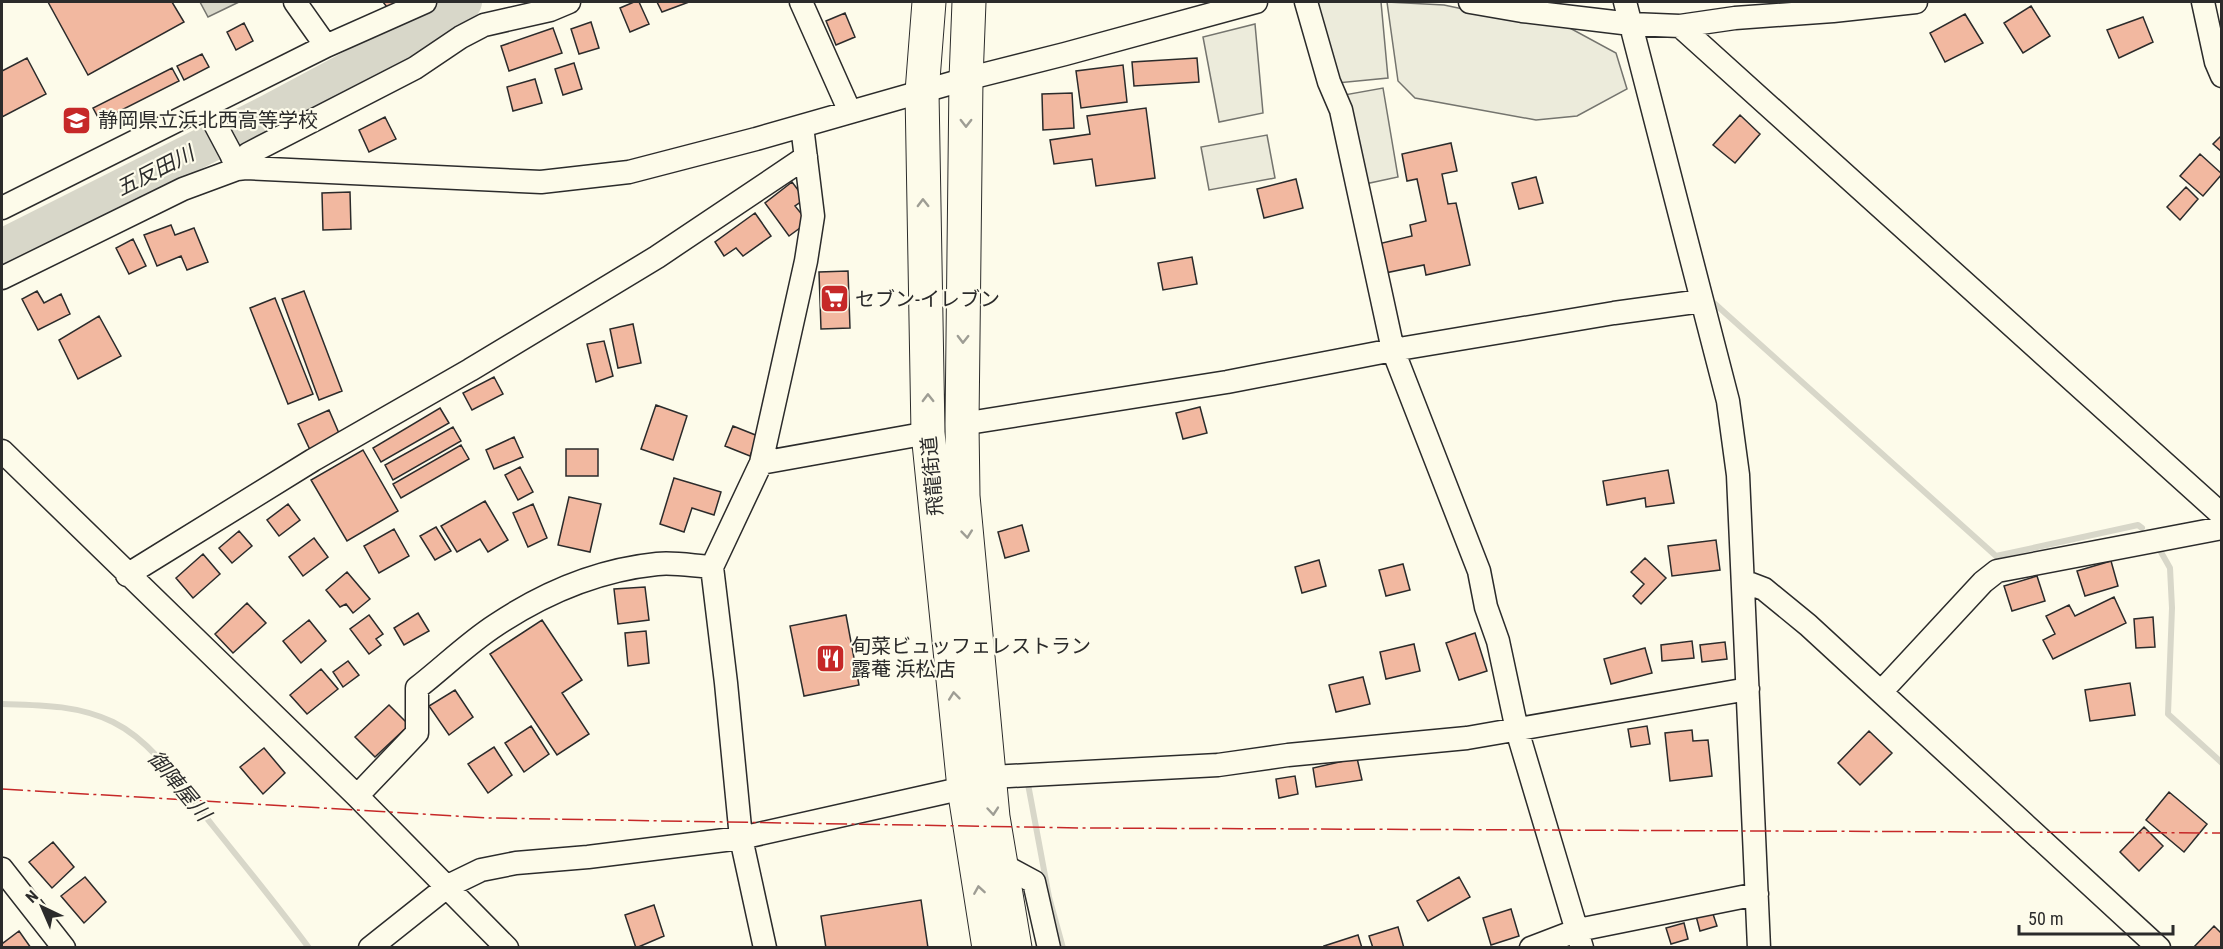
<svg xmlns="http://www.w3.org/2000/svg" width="2223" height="949" viewBox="0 0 2223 949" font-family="'Roboto Condensed','Noto Sans JP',sans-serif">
  <rect width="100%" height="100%" fill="#fdfbea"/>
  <path fill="#ecebdb" stroke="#74746e" stroke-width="1.5" d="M1317,2H1381L1388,78L1337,83Z
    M1387,2L1444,5L1520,21L1568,27L1616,53L1627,89L1577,116L1536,120L1415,98L1398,81Z
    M1255,24L1263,113L1219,122L1203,37Z
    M1383,88L1398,177L1365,184L1344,95Z
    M1267,135L1275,178L1209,190L1201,147Z"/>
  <path fill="#d8d7c9" stroke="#74746e" stroke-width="1.5" d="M200,2H239L208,17Z"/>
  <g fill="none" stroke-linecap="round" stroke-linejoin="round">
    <path stroke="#d8d7c9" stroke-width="6" d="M1714,303L1996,556L2138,525L2142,528
      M2157,545L2170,568L2172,608L2168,714L2222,763
      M2,704C40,705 78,705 113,722C154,742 185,791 213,826C245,866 278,906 309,948
      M1028,784L1049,897L1063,948"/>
    <path stroke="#d8d7c9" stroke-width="38" d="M2,248L268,114L425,30L463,2"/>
  </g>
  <path fill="#f2b8a0" stroke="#2b2b2b" stroke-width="1.5" d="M48,2H172L184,22L88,75Z
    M383,2H402L390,11Z
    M634,2H639L649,24L630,32L620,8Z
    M657,2H689L662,12Z
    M2031,6L2050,36L2023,53L2004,23Z
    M845,13L855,37L836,45L826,21Z
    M1965,14L1983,43L1945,62L1930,33Z
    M2143,17L2153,42L2119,58L2107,30Z
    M591,22L599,48L579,54L571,29Z
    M244,23L253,41L236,50L227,32Z
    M553,28L562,53L509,71L501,46Z
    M202,54L209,67L184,80L177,66Z
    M27,58L46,94L2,117V71Z
    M1197,58L1199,82L1134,86L1132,62Z
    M574,63L582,89L563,95L555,69Z
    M1123,65L1127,102L1081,108L1076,71Z
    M172,68L179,81L100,121L93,108Z
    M535,79L542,103L513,111L507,87Z
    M1072,93L1074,128L1043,130L1042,94Z
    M1146,108L1155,178L1096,186L1092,159L1054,164L1050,140L1090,134L1087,116Z
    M1740,115L1760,134L1735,163L1713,145Z
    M385,117L396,139L369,152L359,130Z
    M2222,135V152L2213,144Z
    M1451,143L1457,171L1442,174L1448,204L1456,203L1470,265L1426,275L1424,265L1385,273L1378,244L1412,236L1410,225L1426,221L1417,179L1407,181L1402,154Z
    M2200,154L2222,174L2203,196L2180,176Z
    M1536,177L1543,203L1519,209L1512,183Z
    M1296,179L1303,208L1264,218L1257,189Z
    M792,182L805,199L795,206L808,222L789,236L765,203Z
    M2186,187L2198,199L2180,220L2167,207Z
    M350,192L351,229L323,230L322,193Z
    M755,213L771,236L743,256L736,248L724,256L715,242Z
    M171,225L175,235L194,228L208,262L187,270L181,256L157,266L144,235Z
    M133,239L146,266L129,274L116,248Z
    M1192,257L1197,284L1163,290L1158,263Z
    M848,271L850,328L821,329L819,272Z
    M37,291L44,303L61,294L70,314L38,330L22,299Z
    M304,291L342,391L319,400L282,299Z
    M275,298L313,394L288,404L250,308Z
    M99,316L121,356L78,379L59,340Z
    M633,324L641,363L618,368L610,329Z
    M604,341L613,376L596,382L587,344Z
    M494,377L503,394L472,410L463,393Z
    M656,405L687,416L673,460L641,449Z
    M1200,407L1207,433L1183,439L1176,413Z
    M440,408L449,423L381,462L373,448Z
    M329,410L341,438L311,452L298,424Z
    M733,426L758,436L750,456L725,446Z
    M453,427L461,441L393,480L385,465Z
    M514,437L523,457L494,469L486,450Z
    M461,445L469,459L401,498L393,484Z
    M566,449H598V476H566Z
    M363,450L398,511L347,541L311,480Z
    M520,467L533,492L518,500L505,475Z
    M1668,470L1674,503L1646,507L1645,498L1607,505L1603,481Z
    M674,478L721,492L714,515L692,508L684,532L660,524Z
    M569,497L601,504L590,552L558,545Z
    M485,501L508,540L488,552L480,539L457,552L441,526Z
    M288,504L300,520L279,536L267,520Z
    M533,504L547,538L528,547L513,513Z
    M1022,525L1029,551L1005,558L998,532Z
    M436,527L451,551L435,560L420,536Z
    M394,529L409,556L379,573L364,546Z
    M239,531L252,546L232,563L219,548Z
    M314,538L328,557L303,576L289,557Z
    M1716,540L1720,570L1672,576L1668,546Z
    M203,554L220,574L193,598L176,578Z
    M1645,558L1666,578L1641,604L1633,596L1644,584L1631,572Z
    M1319,560L1326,586L1302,593L1295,567Z
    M2111,561L2118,586L2085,596L2077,571Z
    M1403,564L1410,590L1386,596L1379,570Z
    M347,572L370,599L353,613L346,604L340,607L326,590Z
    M2037,576L2045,601L2012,611L2004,586Z
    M645,587L649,620L618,624L614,589Z
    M2114,597L2126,623L2053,659L2043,640L2055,634L2046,616L2069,605L2075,616Z
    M247,603L266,623L233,653L215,634Z
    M418,613L429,631L404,645L394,628Z
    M369,615L383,634L376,639L381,645L369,654L350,629Z
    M846,615L859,685L804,696L790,626Z
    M2153,617L2155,647L2136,648L2134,619Z
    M309,620L326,641L301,663L283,641Z
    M542,620L582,680L562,693L589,734L557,755L490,654Z
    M646,631L649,663L628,666L625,633Z
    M1475,633L1487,671L1459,680L1446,643Z
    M1692,641L1694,658L1662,661L1661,645Z
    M1725,642L1727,659L1702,662L1700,645Z
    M1414,644L1420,671L1386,679L1380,652Z
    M1645,648L1652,673L1611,684L1604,659Z
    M348,661L359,675L343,687L333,672Z
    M321,669L338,689L307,714L290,695Z
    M1363,677L1370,704L1336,712L1329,685Z
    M2130,683L2135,715L2090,721L2085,690Z
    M455,690L473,717L449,735L429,706Z
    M389,705L409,725L375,757L355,737Z
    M531,726L549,754L524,772L505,743Z
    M1647,726L1650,744L1631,747L1628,729Z
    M1692,730L1693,741L1708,740L1712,776L1670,781L1665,733Z
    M1869,731L1892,753L1860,785L1838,763Z
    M494,747L512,775L488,793L468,764Z
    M264,748L285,773L263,794L240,767Z
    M1357,758L1362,780L1316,787L1313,768Z
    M1295,776L1298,794L1279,798L1276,779Z
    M2169,792L2207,824L2184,852L2146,820Z
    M2144,827L2163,846L2139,871L2120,852Z
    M53,842L74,867L52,888L29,862Z
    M85,877L106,902L84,923L61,896Z
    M1459,877L1470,897L1428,921L1417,901Z
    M921,900L928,948H826L821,916Z
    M654,905L664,936L636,948L625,915Z
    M1511,909L1519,936L1491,945L1483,918Z
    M1712,911L1717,926L1700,931L1696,916Z
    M1684,923L1688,939L1671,944L1666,928Z
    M2214,926L2222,934V948H2193Z
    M1398,927L1404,948H1373L1369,936Z
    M19,931L31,948H2V941L3,943Z
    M1358,935L1362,948H1325L1324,946Z"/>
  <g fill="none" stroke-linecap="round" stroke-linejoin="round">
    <defs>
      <path id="minor" d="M295,2L326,46
        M801,2L850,112
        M1306,2L1329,82L1341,110L1393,350L1479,571L1486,607L1498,641L1517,730L1582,948
        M1470,2L1522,11L1631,24L1680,26L1735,18L1833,11L1916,2
        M1625,2L1728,401L1738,475L1759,948
        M2203,2L2216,62L2222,76
        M1680,26L2222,515
        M206,107L231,154L237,169
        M237,169L248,154L415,68L461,37L484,25L550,10L569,2
        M2,208L326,46L425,2
        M2,278L183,189L237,169L246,168L541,182L629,172L756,139L966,79L1065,54L1256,2
        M962,424L1227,382L1393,350L1614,313L1702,301
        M2,451L357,796L507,948
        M761,463L928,433
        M127,575L313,460L470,370L657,257L806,157
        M1743,581L1764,589L1808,625L2159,948
        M1881,692L1983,582L1997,571L2222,528
        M991,777L1218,765L1288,755L1467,738L1748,689
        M357,796L417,733V688C443,668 468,643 496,625C544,593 598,570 657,564C674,562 694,566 712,567
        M1001,864L1034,882L1049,948
        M2,869L64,948
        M370,948L448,886L481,870L516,863L588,857L741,838L964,788
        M765,948L741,838L726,683L712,567L761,463L806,261L813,216L802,126
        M1531,948L1578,930L1757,894"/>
      <path id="highway" d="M929,2L922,92L928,433L964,788L989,948
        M969,2L966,79L962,424L963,496L993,817L1015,948"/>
    </defs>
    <use href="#minor" stroke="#2b2b2b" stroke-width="25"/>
    <use href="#highway" stroke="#2b2b2b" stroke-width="35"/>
    <use href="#minor" stroke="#fdfbea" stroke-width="22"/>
    <use href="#highway" stroke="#fdfbea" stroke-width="33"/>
    <path stroke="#c62828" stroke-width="1.5" stroke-dasharray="21 4.5 3 4.5" stroke-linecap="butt" d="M2,789L490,818L1085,828L2222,833"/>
  </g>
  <defs><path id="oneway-chevron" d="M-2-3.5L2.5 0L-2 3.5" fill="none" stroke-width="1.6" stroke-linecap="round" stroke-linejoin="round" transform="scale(1.5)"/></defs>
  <g stroke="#9e9d94">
    <use href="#oneway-chevron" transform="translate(966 123) rotate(90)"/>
    <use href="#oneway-chevron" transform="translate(923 203) rotate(-91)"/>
    <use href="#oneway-chevron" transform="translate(963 339) rotate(91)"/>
    <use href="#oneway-chevron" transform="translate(928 398) rotate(-91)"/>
    <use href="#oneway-chevron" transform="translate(967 534) rotate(84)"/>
    <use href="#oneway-chevron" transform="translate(954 696) rotate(-96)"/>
    <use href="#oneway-chevron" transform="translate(993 811) rotate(85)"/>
    <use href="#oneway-chevron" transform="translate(979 890) rotate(-99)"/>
  </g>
  <defs>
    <symbol id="school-square" viewBox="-11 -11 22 22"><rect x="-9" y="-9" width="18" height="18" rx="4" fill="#c62828" stroke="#fdfbea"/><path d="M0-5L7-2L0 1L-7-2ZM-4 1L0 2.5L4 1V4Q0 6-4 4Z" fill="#fff"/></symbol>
    <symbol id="supermarket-square" viewBox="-11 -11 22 22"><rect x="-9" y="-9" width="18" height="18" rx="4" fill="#c62828" stroke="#fdfbea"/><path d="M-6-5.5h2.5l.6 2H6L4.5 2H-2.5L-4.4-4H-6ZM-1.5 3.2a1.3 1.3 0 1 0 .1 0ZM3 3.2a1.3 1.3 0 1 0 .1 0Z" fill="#fff"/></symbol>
    <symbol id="restaurant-square" viewBox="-11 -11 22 22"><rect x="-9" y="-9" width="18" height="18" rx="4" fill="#c62828" stroke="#fdfbea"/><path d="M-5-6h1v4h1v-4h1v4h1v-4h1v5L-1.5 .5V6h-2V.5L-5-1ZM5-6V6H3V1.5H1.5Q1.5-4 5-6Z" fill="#fff"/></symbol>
  </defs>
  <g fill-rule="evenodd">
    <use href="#school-square" x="60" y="104" width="33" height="33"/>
    <use href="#supermarket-square" x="818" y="282" width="33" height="33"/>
    <use href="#restaurant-square" x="814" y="642" width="33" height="33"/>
  </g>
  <g text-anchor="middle" stroke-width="4.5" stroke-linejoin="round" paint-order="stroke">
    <g font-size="20" fill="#2b2b2b" stroke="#fdfbea" text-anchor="start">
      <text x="98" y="127">静岡県立浜北西高等学校</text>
      <text x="855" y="306">セブン-イレブン</text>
      <text x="851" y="653">旬菜ビュッフェレストラン<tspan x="851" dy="23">露菴 浜松店</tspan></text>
    </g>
    <g font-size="20" fill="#2b2b2b" stroke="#fdfbea">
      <text transform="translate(932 476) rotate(-95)" y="7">飛龍街道</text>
    </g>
    <g font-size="21" font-style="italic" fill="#2b2b2b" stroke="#fdfbea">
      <text transform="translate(155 171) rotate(-27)" y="7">五反田川</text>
      <text transform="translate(179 786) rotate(50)" y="7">御陣屋川</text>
    </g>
  </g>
  <rect width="2223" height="949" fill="none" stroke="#2b2b2b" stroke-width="6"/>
  <g transform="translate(42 907) rotate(316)" stroke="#fdfbea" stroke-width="4.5" paint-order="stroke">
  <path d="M0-4.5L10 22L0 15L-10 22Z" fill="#2b2b2b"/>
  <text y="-9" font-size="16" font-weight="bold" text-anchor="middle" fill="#2b2b2b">N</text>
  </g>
  <path d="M2019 925v9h154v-9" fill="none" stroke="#2b2b2b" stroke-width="3"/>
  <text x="2028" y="925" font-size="18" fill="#2b2b2b" stroke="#fdfbea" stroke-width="4.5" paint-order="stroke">50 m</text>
</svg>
